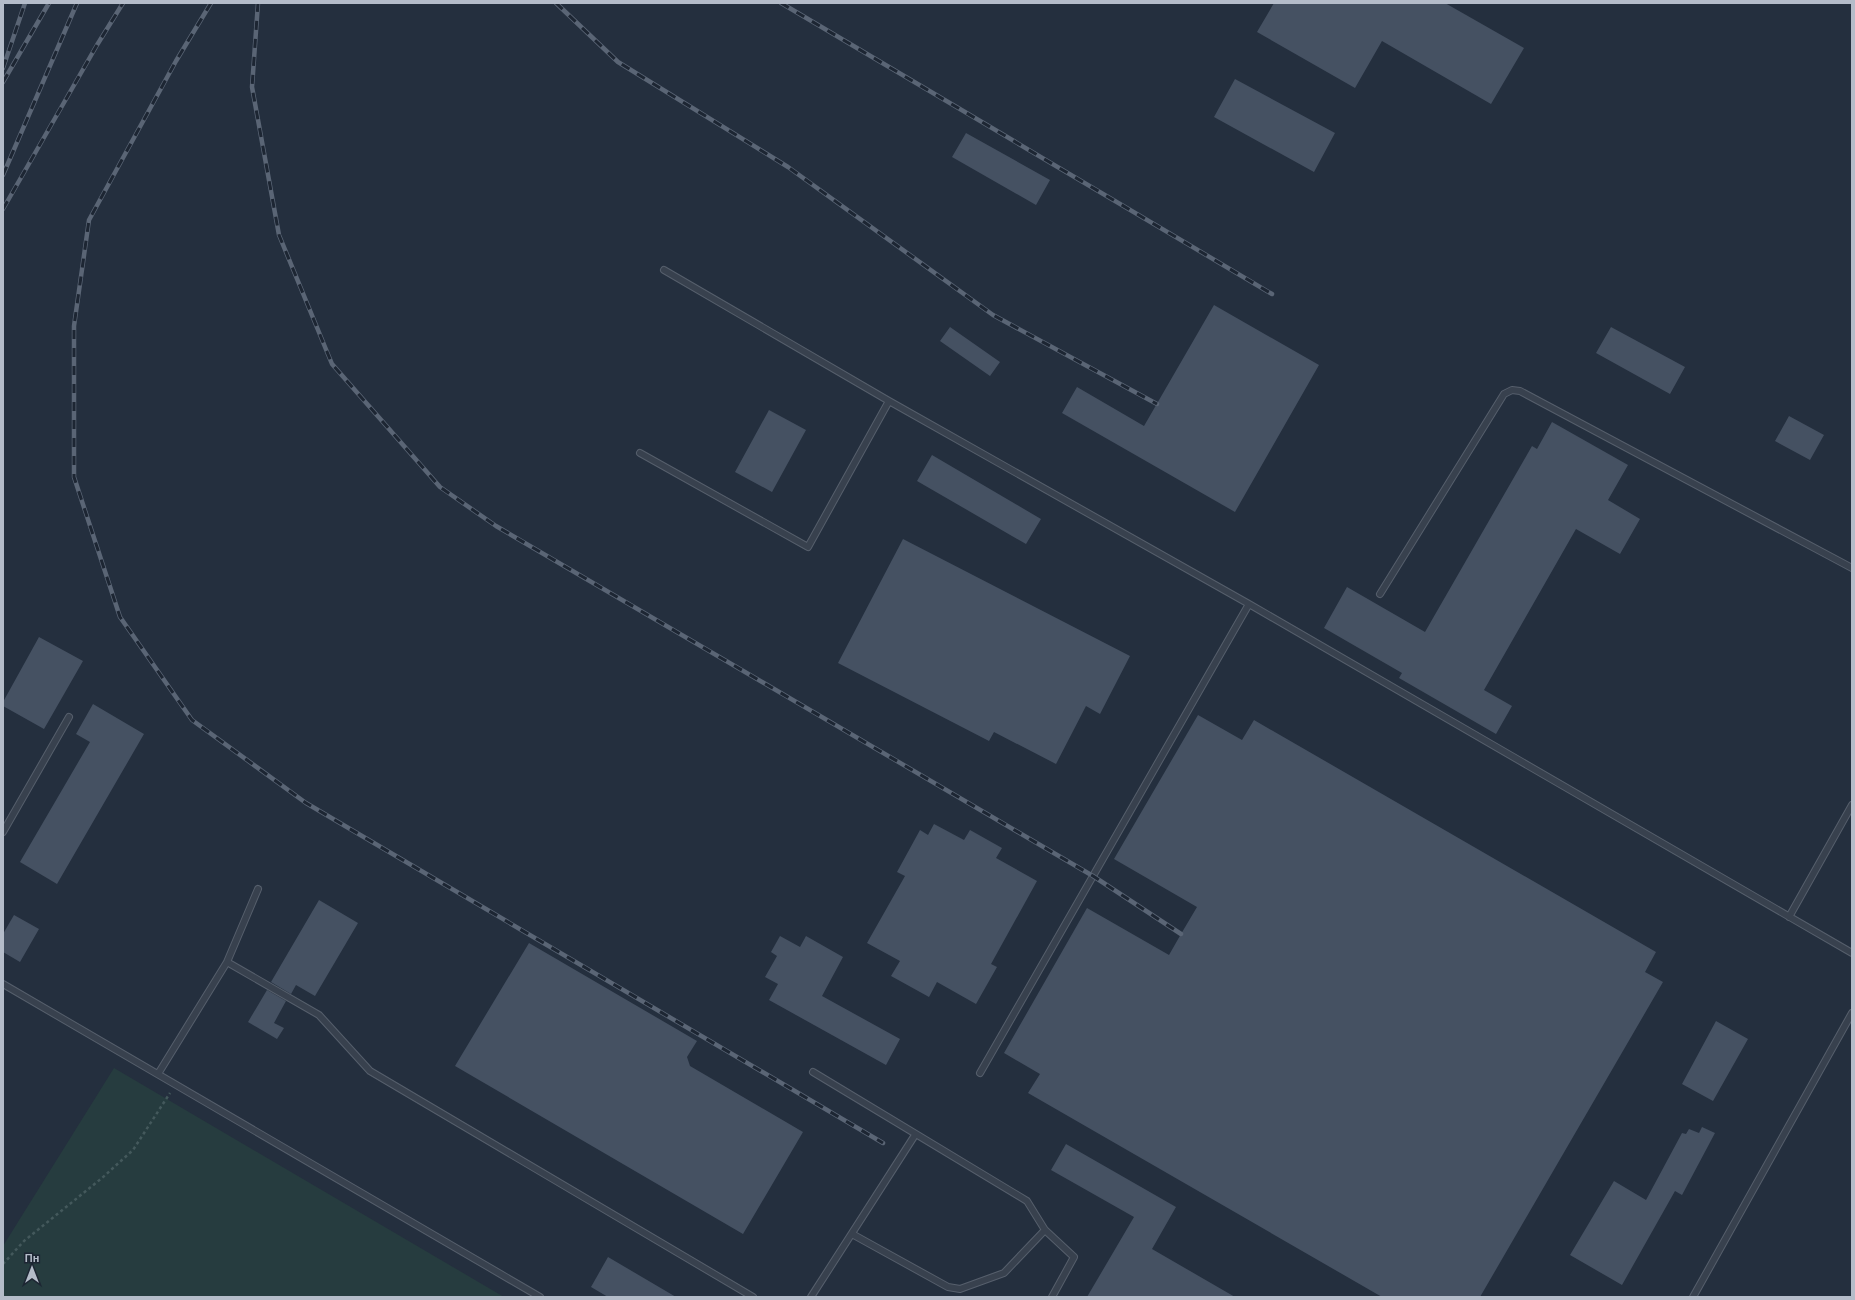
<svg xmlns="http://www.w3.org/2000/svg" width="1855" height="1300" viewBox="0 0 1855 1300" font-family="Helvetica,sans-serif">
  <rect width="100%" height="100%" fill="#242f3e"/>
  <path fill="#263c3f" d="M114,1068L504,1297H3V1246Z"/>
  <path fill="#455162" d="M1274,3H1445L1524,48L1491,104L1382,41L1355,88L1257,32Z
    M1235,79L1335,133L1314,172L1214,117Z
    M966,133L1050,180L1036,205L952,157Z
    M1214,305L1319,365L1235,512L1062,413L1077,387L1144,426Z
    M950,327L1000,362L990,376L940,341Z
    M1611,327L1685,367L1670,394L1596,353Z
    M769,410L806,430L772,492L735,472Z
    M1789,416L1824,435L1810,460L1775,441Z
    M1552,422L1628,465L1608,500L1640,519L1620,554L1576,529L1484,690L1512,706L1496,734L1399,678L1402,673L1324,628L1347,587L1425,632L1532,446L1537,449Z
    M932,455L1041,519L1026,544L917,481Z
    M903,539L1130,656L1100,714L1086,706L1056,764L994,732L989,741L838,663Z
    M39,637L83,661L44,729L3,706V702Z
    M93,704L144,734L57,884L20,862L90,742L76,734Z
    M1198,715L1242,740L1254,720L1656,952L1645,972L1663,982L1480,1297H1382L1028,1093L1040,1074L1004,1053L1087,908L1169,955L1181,934L1197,907L1114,859Z
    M934,824L964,840L970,830L1002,848L996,858L1037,881L991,964L997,967L976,1004L937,982L929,997L891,976L900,961L867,943L905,876L897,872L920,830L928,835Z
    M319,900L358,923L315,996L296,985L291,994L271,982Z
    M14,915L39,929L20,962L3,952V934Z
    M780,936L800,947L806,936L843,957L822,996L900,1039L886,1065L769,1000L778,984L765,977L777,956L771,952Z
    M529,943L697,1041L687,1057L690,1066L803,1132L743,1234L455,1066Z
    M267,990L286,1001L274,1023L284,1028L277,1039L248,1022Z
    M1716,1021L1748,1039L1713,1101L1682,1084Z
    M1702,1127L1715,1133L1682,1195L1675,1191L1622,1285L1570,1255L1614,1181L1646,1200L1682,1133L1686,1134L1689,1129L1699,1133Z
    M1066,1144L1176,1207L1152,1249L1235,1297H1087L1134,1217L1051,1170Z
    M608,1257L676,1297H608L591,1287Z"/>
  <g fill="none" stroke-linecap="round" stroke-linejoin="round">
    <defs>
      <path id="service" d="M664,270L889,401L1249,604L1852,953
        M640,453L808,547L889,401
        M1380,594L1504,394L1512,390L1520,391L1852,568
        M3,832L69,717
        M1789,917L1852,805
        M227,962L319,1015L370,1071L753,1297
        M3,984L540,1297
        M813,1072L1027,1201L1045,1230L1074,1257L1052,1297
        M980,1073L1249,604
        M158,1074L227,962L258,889
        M852,1234L948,1287L960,1289L1004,1273L1045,1230
        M811,1297L915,1135
        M1693,1297L1852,1013"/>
    </defs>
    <use href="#service" stroke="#565f6c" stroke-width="8"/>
    <path stroke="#44595c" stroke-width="2.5" stroke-dasharray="3 3" stroke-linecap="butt" d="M3,1264L24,1241L102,1178L133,1150L170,1093"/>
    <use href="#service" stroke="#38414e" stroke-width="6"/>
    <defs>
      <path id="rail" d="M211,3L176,61L89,220L74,326V477L120,617L192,720L306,803L883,1143
        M258,3L252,87L279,235L332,364L440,487L496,526L1093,876L1181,934
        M556,3L618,62L788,167L993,315L1157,404
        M781,3L1272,294
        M3,68L25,3
        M3,82L49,3
        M3,175L77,3
        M3,209L97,45L123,3"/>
    </defs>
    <use href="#rail" stroke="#5a6575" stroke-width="4.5"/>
    <use href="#rail" stroke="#1d2633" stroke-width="3" stroke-dasharray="9" stroke-linecap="butt"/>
  </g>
  <rect width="1855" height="1300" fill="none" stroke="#b4bcc9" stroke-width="8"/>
  <g transform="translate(32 1268)" stroke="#1d2633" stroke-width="3" paint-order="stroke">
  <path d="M0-3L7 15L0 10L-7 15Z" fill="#b4bcc9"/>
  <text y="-6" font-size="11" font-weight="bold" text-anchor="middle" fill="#b4bcc9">Пн</text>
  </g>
</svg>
